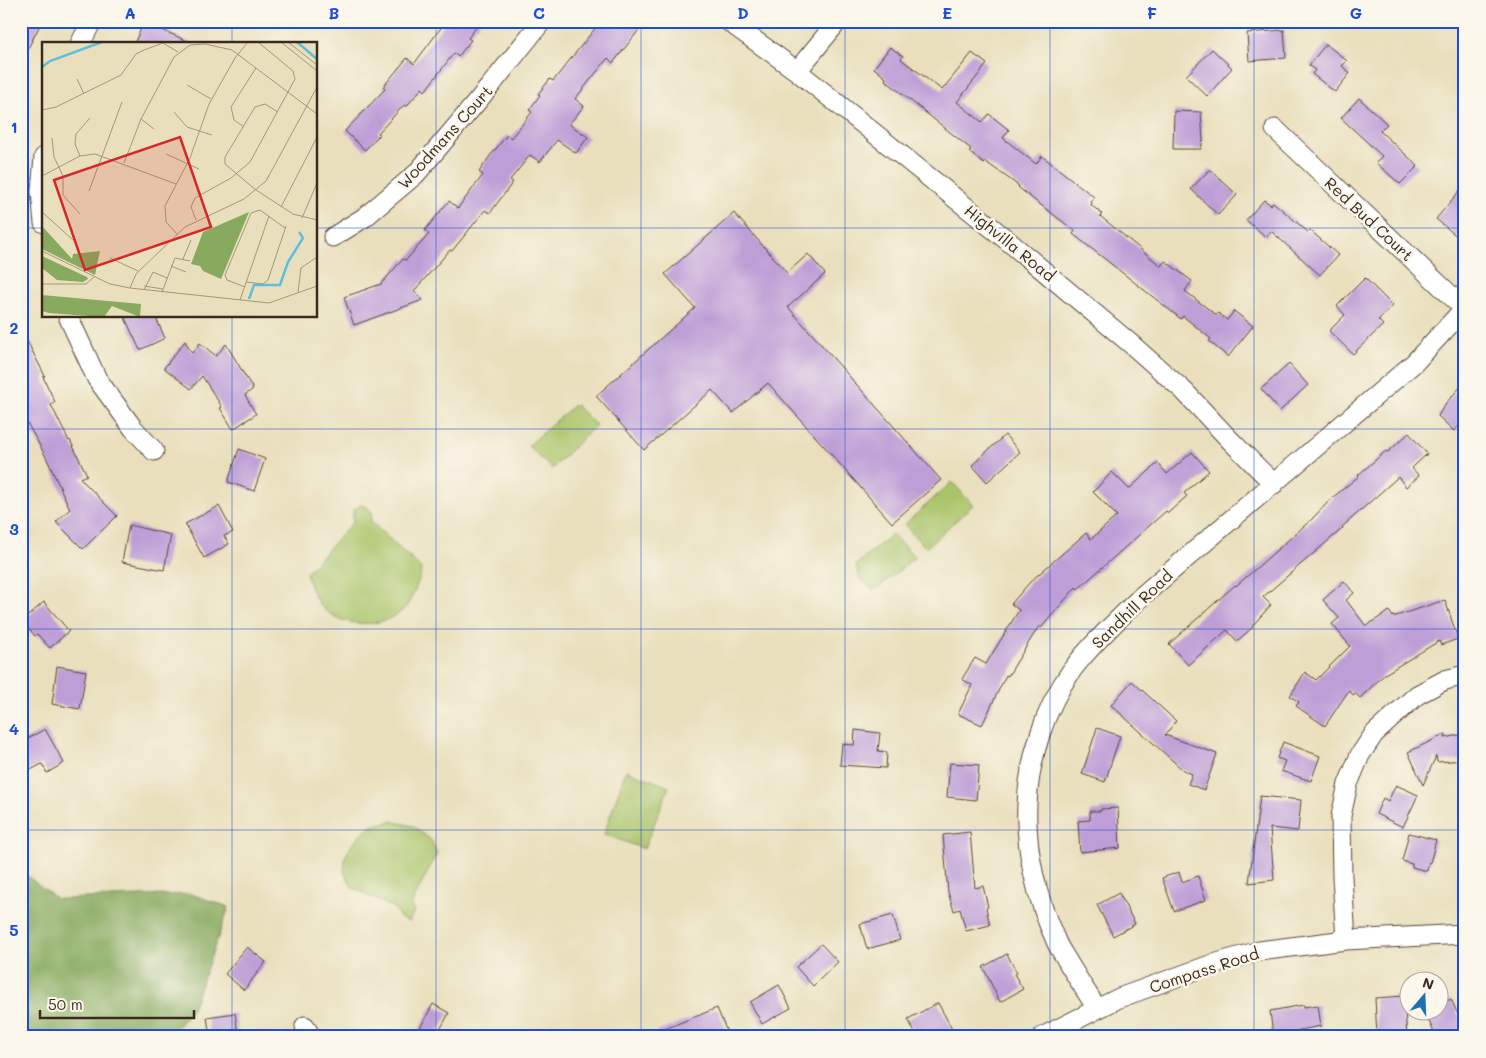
<svg xmlns="http://www.w3.org/2000/svg" width="1486" height="1058" viewBox="0 0 1486 1058" font-family="Mali,sans-serif">
  <rect width="100%" height="100%" fill="#fbf7ec"/>
  <filter id="ink" filterUnits="userSpaceOnUse"><feTurbulence type="fractalNoise" baseFrequency=".02" numOctaves="2"/><feDisplacementMap in="SourceGraphic" scale="10" xChannelSelector="R" yChannelSelector="G"/><feConvolveMatrix kernelMatrix="1 2 1 2 8 2 1 2 1" color-interpolation-filters="sRGB"/></filter>
  <filter id="wash" filterUnits="userSpaceOnUse"><feTurbulence type="fractalNoise" baseFrequency=".0096" numOctaves="4" result="noise"/><feDisplacementMap in="SourceGraphic" scale="20" xChannelSelector="R" yChannelSelector="G"/><feGaussianBlur stdDeviation="1.12" result="paint"/><feColorMatrix in="noise" values="0 0 0 0 0 0 0 0 0 0 0 0 0 0 0 0 0 1.4 0 .05"/><feComposite in="paint" operator="in"/></filter>
  <g filter="url(#wash)">
    <rect width="100%" height="100%" fill="#e9dfbc"/>
    <path fill="#aac46a" stroke="#727744" d="M575,404L596,425L552,469L528,446Z
      M952,482L973,505L926,548L904,525Z
      M361,505L367,507L372,512L371,522L421,568C421,576 418,582 415,590C412,595 410,602 406,607C385,630 340,629 320,605C313,596 309,584 306,573L353,522V510Z
      M892,534L915,557L878,588L873,590L860,579L856,565Z
      M626,770L669,787L644,849L604,834Z
      M392,821L413,826L431,840L437,853L412,903L414,911L409,922L400,918L395,909L352,887L344,872L345,857L353,843L368,827Z"/>
    <path fill="#87aa5e" stroke="#616a3e" d="M21,871L57,899L191,894L229,907L192,1009L169,1037H21Z"/>
    <g id="blocks">
      <path fill="#bd9ed7" d="M21,21H42L21,62Z
        M446,21H481L468,38L471,40L458,57L454,53L425,91L422,88L406,107L404,105L378,133L380,134L365,150L345,131L385,89L383,87L407,58L414,64Z
        M601,21H646L613,63L608,58L575,99L584,106L569,124L588,137L576,153L557,140L540,162L530,155L510,180L513,182L490,213L485,210L452,251L450,250L414,291L423,300L354,325L344,297L381,284L403,259L406,260L429,234L425,230L449,201L458,208L483,175L479,172L490,156L507,135L511,138L532,112L529,110L540,95L538,94L550,79L553,81Z
        M144,22L194,44H134Z
        M1284,30L1286,58L1249,61L1247,33Z
        M1326,44L1347,61L1342,66L1350,73L1335,92L1312,74L1315,70L1309,65Z
        M890,47L903,56L901,59L942,90L972,53L987,64L957,102L982,122L989,114L1009,130L1003,138L1036,164L1042,156L1094,197L1090,202L1092,203L1091,205L1102,214L1100,216L1161,266L1165,261L1192,281L1185,291L1216,315L1218,313L1227,320L1234,311L1253,326L1228,357L1209,341L1211,339L1183,316L1181,319L1073,234L1075,231L1029,196L1018,187L1019,186L986,162L984,164L969,152L971,149L885,80L886,78L874,68Z
        M1212,49L1232,68L1207,96L1186,76Z
        M1359,98L1387,124L1380,131L1418,166L1400,184L1376,163L1382,156L1341,118Z
        M1174,111L1201,112L1203,140L1201,149H1173Z
        M1210,169L1237,195L1218,215L1191,189Z
        M1465,184V243L1436,219Z
        M1264,200L1271,205L1273,202L1308,232L1310,230L1338,255L1320,275L1271,231L1266,237L1246,220Z
        M734,213L787,273L808,254L825,274L788,307L941,480L892,523L768,383L733,413L712,390L644,450L596,396L695,308L665,274Z
        M1365,278L1393,306L1378,320L1383,325L1353,354L1329,331L1345,315L1337,306Z
        M124,316H155L165,338L140,350Z
        M21,329L45,376L43,377L55,402L51,405L69,441L70,440L87,475L80,478L117,516L83,549L56,522L70,509L45,455L21,412Z
        M185,341L192,353L200,343L216,356L226,344L253,389L245,395L256,414L233,429L220,408L222,407L202,376L191,389L164,368Z
        M1289,364L1308,385L1280,411L1261,389Z
        M1465,382V420L1454,431L1438,416L1445,404Z
        M1409,433L1427,454L1412,468L1419,476L1406,487L1398,477L1342,527L1343,528L1263,597L1271,605L1252,626L1253,627L1237,641L1227,630L1188,665L1169,644L1235,585L1236,586L1311,520L1332,498L1359,476L1358,475L1386,451L1388,452Z
        M1005,435L1020,452L987,482L972,465Z
        M239,449L265,459L254,491L228,482Z
        M1192,452L1209,471L1184,493L1187,496L1168,513L1166,511L1078,589L1076,587L1041,628L1039,626L1008,676L1006,675L982,725L958,714L972,685L962,679L975,658L986,664L1019,610L1011,604L1031,581L1086,533L1091,539L1117,516L1093,492L1112,472L1129,489L1158,463L1167,474Z
        M219,506L233,532L224,536L229,544L204,558L185,524Z
        M129,525L171,535L164,570L122,562Z
        M1344,581L1354,593L1346,600L1366,626L1389,611L1393,617L1445,600L1458,639L1441,645L1439,641L1385,674L1360,698L1355,693L1353,695L1349,690L1325,726L1296,706L1299,702L1290,696L1305,672L1316,680L1350,646L1332,624L1339,618L1323,600Z
        M44,602L69,631L50,648L37,634L35,636L22,621Z
        M57,666L86,671L80,709L52,704Z
        M1132,681L1176,721L1165,735L1217,754L1204,790L1188,784L1192,774L1183,770L1111,705Z
        M1097,728L1120,736L1105,782L1082,774Z
        M45,729L64,763L47,773L42,764L21,775V742Z
        M855,730L880,733L878,751L887,752L886,768L840,765L842,744L854,745Z
        M1446,734L1445,738L1465,734V760L1437,762L1436,756L1423,785L1408,752Z
        M1283,742L1320,756L1311,781L1281,771L1285,761L1277,758Z
        M950,763L979,765L976,800L947,797Z
        M1396,785L1418,795L1403,827L1376,814L1383,798L1388,801Z
        M1260,796L1301,800L1298,831L1270,828L1274,880L1249,883Z
        M1118,808L1120,848L1080,852L1078,821L1090,820V811H1101V809Z
        M970,832L975,888L983,886L988,907L986,908L990,925L966,931L960,909L954,911L948,892L943,835Z
        M1409,833L1436,840L1430,863L1429,862L1427,871L1412,867V864L1402,861Z
        M1179,872L1182,882L1198,876L1206,900L1174,911L1162,878Z
        M1119,893L1135,924L1113,936L1097,905Z
        M893,915L900,940L867,949L860,924Z
        M821,944L838,962L813,986L796,967Z
        M247,947L266,962L244,990L225,974Z
        M1007,954L1017,973L1014,974L1023,989L1000,1002L983,967Z
        M779,985L791,1008L762,1024L750,1002Z
        M1404,996L1407,1037H1377L1375,998Z
        M1451,999L1465,1030V1037H1436L1424,1010H1438V1005Z
        M938,1003L952,1029L936,1037H917L908,1019Z
        M433,1004L449,1013L436,1037H415Z
        M1304,1005V1007L1318,1005L1321,1026L1273,1035L1270,1011Z
        M717,1008L729,1037H647V1036Z
        M235,1013L238,1034L225,1037H210L207,1017Z"/>
    </g>
  </g>
  <g filter="url(#ink)">
    <use href="#blocks" fill-opacity="0" stroke="#554536" stroke-width="1"/>
    <g fill="none" stroke-linecap="round" stroke-linejoin="round">
      <defs>
        <path id="minor" d="M728,21L797,71L1002,236L1131,344L1184,391L1230,440L1274,484
          M80,44L92,21
          M797,71L838,21
          M1275,129L1465,309
          M44,157L41,191L44,223
          M333,237L365,217L416,174L491,85L542,21
          M68,316L97,379L133,428L154,451
          M1346,940L1342,877L1341,816L1348,784L1360,755L1374,734L1417,695L1445,680L1465,675
          M1097,1009C1088,994 1078,979 1069,964C1065,956 1059,949 1056,941C1037,900 1025,850 1027,805C1029,758 1045,708 1072,670C1092,643 1118,620 1142,596L1414,363L1465,308
          M305,1026L311,1037
          M1042,1037L1119,998L1210,965L1259,951L1346,940L1465,934"/>
      </defs>
      <use href="#minor" stroke="#554536" stroke-width="21"/>
      <use href="#minor" stroke="#fff" stroke-width="19"/>
    </g>
  </g>
  <path fill="none" stroke="#1d4ed8" stroke-width="1" stroke-opacity="0.55" d="M232,21V44M436,21V1037M641,21V1037M845,21V1037M1050,21V1037M1254,21V1037M21,228H44M316,228H1465M232,316V1037M21,429H1465M21,629H1465M21,830H1465"/>
  <g text-anchor="middle" stroke-width="5" stroke-linejoin="round" paint-order="stroke">
    <g font-size="16" fill="#3b2a1e" stroke="#fbf7ec">
      <text transform="translate(445 137) rotate(-48)" y="6">Woodmans Court</text>
      <text transform="translate(1369 219) rotate(43)" y="6">Red Bud Court</text>
      <text transform="translate(1010 243) rotate(39)" y="6">Highvilla Road</text>
      <text transform="translate(1132 609) rotate(-44)" y="6">Sandhill Road</text>
      <text transform="translate(1204 970) rotate(-18)" y="6">Compass Road</text>
    </g>
  </g>
  <g transform="translate(42 42)">
    <rect width="275" height="275" fill="#e9dfbc"/>
    <path d="M207,170L179,237L161,229L158,224L149,222L161,190ZM0,184L30,217L31,212L58,209L53,233L0,207ZM0,214L45,235L46,237L41,240L15,238L0,226ZM0,253L99,262L98,275L70,264L62,275L7,271L0,269Z" fill="#87aa5e"/>
    <path fill="none" stroke="#5dbfdb" stroke-width="2.5" d="M255,0L275,17M0,25L8,19L60,0M207,257L212,243H238L246,220L261,196L257,190"/>
    <path fill="none" stroke="#a3977d" stroke-width="1" d="M239,0L275,29M246,0L275,23M35,37L42,52M145,43L169,57M0,68L14,65L79,33L94,12L102,8L121,1L136,10M132,70L145,85L170,93M236,70L223,62L213,65L183,115V122L214,148L251,172L275,178M99,77L112,87M202,85L192,78L189,65L214,26M10,96L12,115L21,134V153L38,172M124,112L157,127M38,114L33,102L34,92L48,76M82,121L99,77L132,15L148,3L163,2L190,8L275,72M0,134L38,114L53,112L134,142M47,149L80,60M239,165L275,95M0,170L31,198M260,176L275,141M154,178L149,165L153,156L189,136L208,120L253,37L251,29L216,0M135,192L124,180L123,164L148,116L167,62L193,16L206,0M0,209L68,242L88,246L227,261L275,244M68,216L96,229M133,216L148,219M141,217L149,198M129,224L144,230M204,240L221,242L226,238L244,184M0,242H44L52,235M102,244L121,247M203,245L185,238L183,233L209,171L218,168L243,186M88,246L94,232L143,185L202,157L224,139L275,45M102,248L111,230L125,236M120,250L133,216M256,250L259,226L275,215M198,258L227,174M2,275H31"/>
    <path fill="#d62828" fill-opacity="0.15" stroke="#d62828" stroke-width="2.5" d="M138,95L169,185L43,228L12,138Z"/>
    <rect width="275" height="275" fill="none" stroke="#3b2a1e" stroke-width="2.5"/>
  </g>
  <rect width="1486" height="1058" fill="none" stroke="#fbf7ec" stroke-width="55"/>
  <g transform="translate(1424 996) rotate(19)"><circle r="24" fill="#fbf7ec" stroke="#aea59a"/>
  <path d="M0-4L9 19L0 12L-9 19Z" fill="#1f6fb2"/>
  <text y="-8" font-size="14" font-weight="bold" text-anchor="middle" fill="#3b2a1e">N</text>
  </g>
  <path d="M40 1010v8h154v-8" fill="none" stroke="#3b2a1e" stroke-width="2.5"/>
  <text x="48" y="1010" font-size="15" fill="#3b2a1e" stroke="#fbf7ec" stroke-width="4" paint-order="stroke">50 m</text>
  <rect x="28" y="28" width="1430" height="1002" fill="none" stroke="#1d4ed8" stroke-width="2"/>
  <g font-size="16" text-anchor="middle" font-weight="bold" fill="#1d4ed8">
    <text x="130" y="19">A</text>
    <text x="334" y="19">B</text>
    <text x="539" y="19">C</text>
    <text x="743" y="19">D</text>
    <text x="947" y="19">E</text>
    <text x="1152" y="19">F</text>
    <text x="1356" y="19">G</text>
    <text x="14" y="133">1</text>
    <text x="14" y="334">2</text>
    <text x="14" y="535">3</text>
    <text x="14" y="735">4</text>
    <text x="14" y="936">5</text>
  </g>
</svg>
